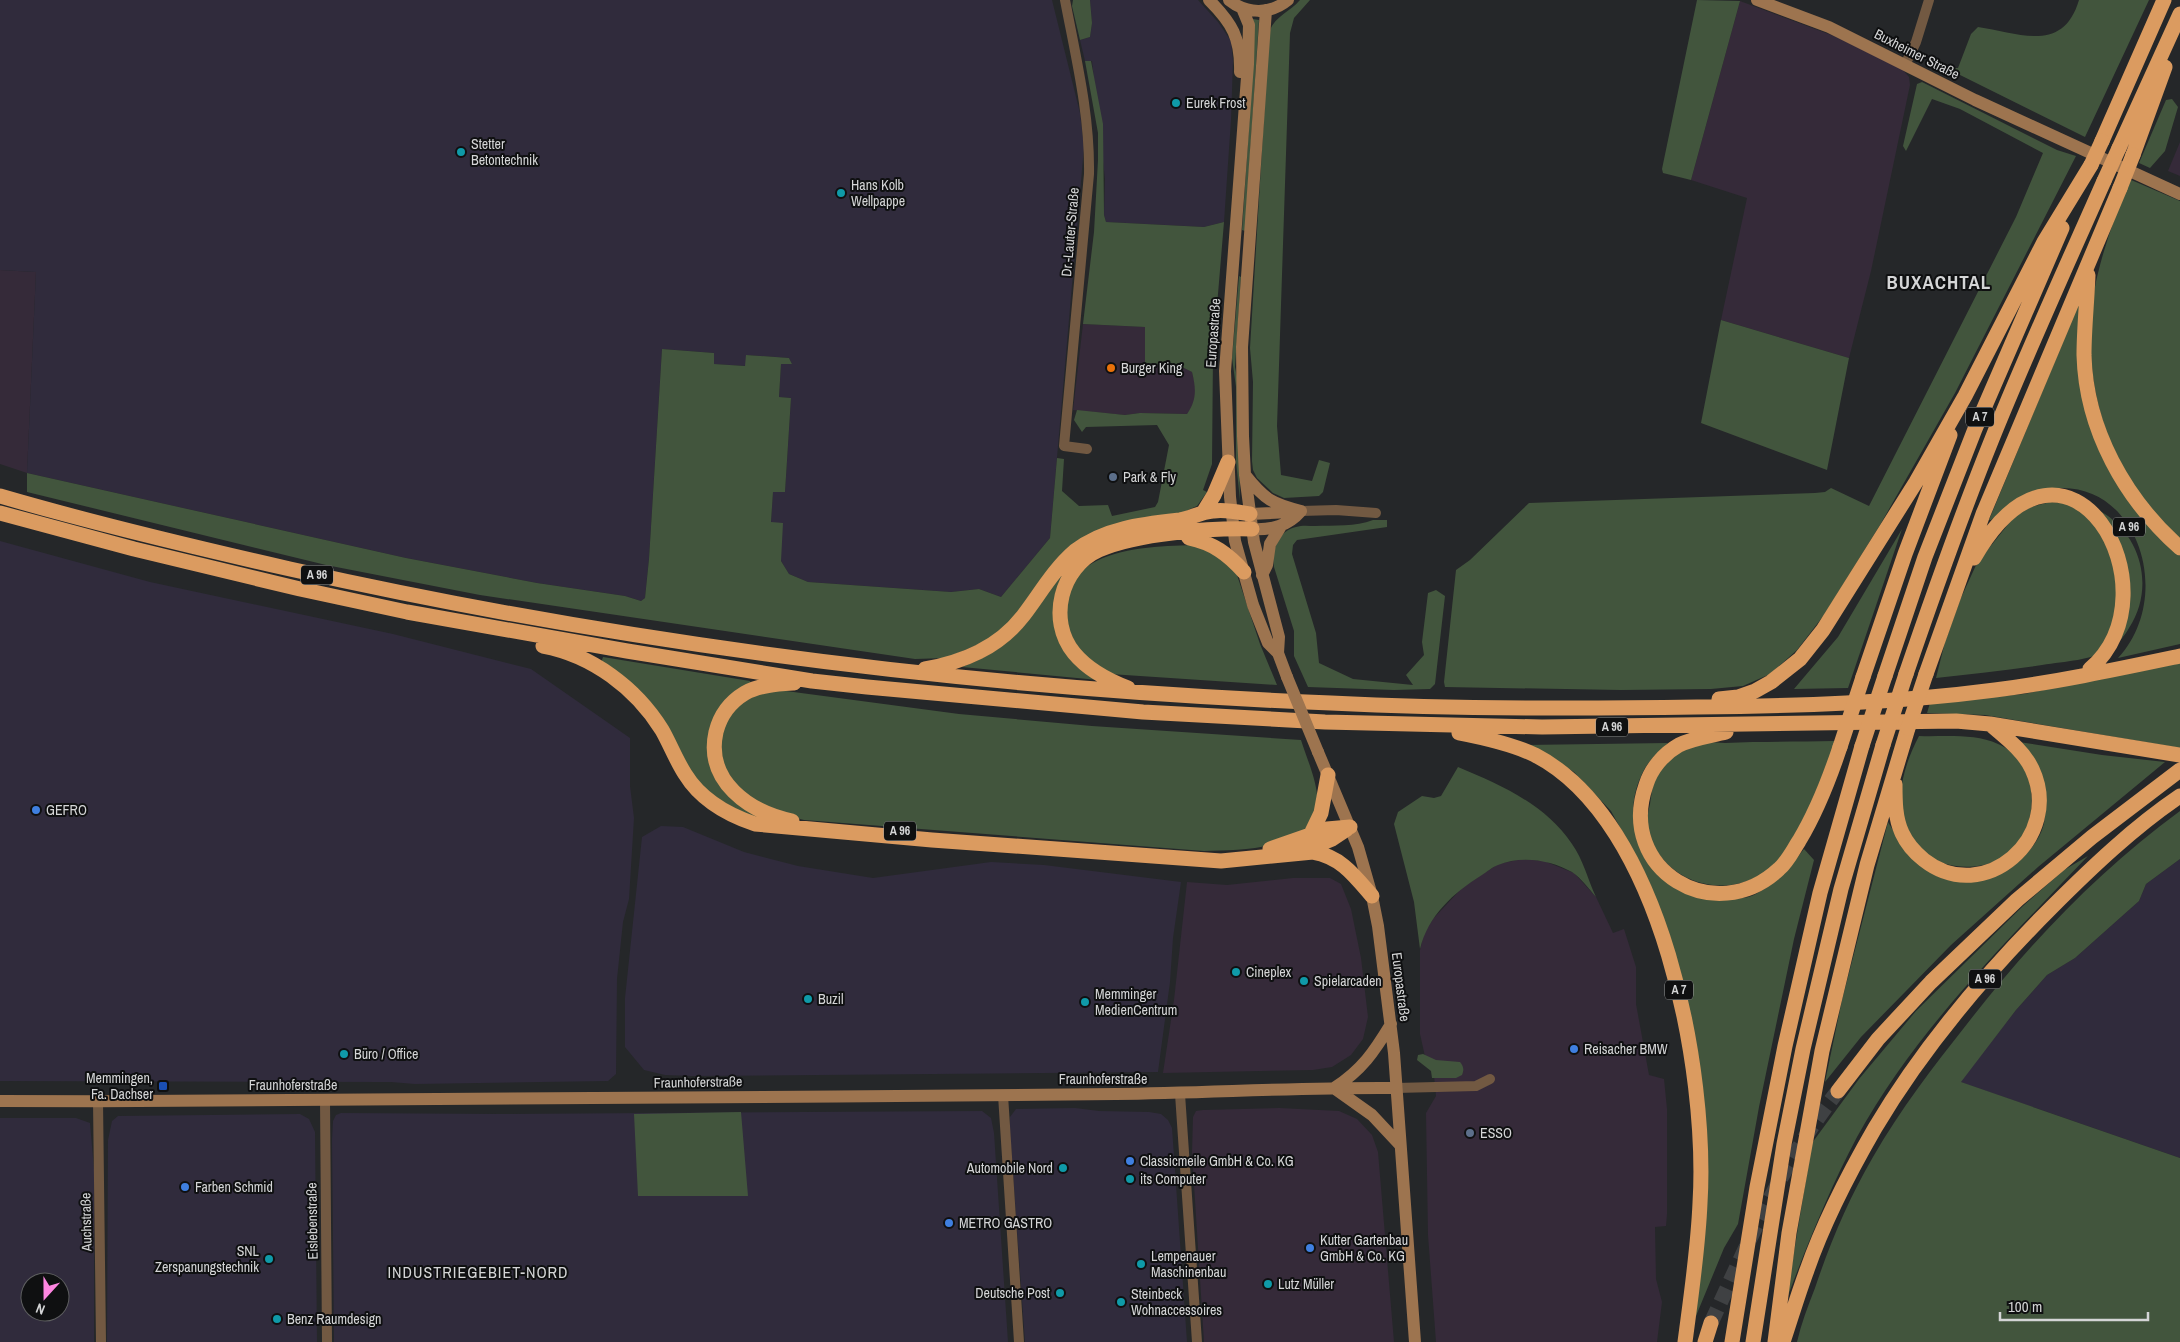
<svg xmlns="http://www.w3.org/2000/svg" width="2180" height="1342" viewBox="0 0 2180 1342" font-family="'Archivo Narrow',sans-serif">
  <rect width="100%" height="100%" fill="#252729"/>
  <path fill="#352a39" d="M1740,1L1834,36L1902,69L1909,77L1910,85L1871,271L1849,358L1721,320L1747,198L1691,180Z
    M2180,142V176L2168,171Z
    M0,270L36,272L27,473L0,464Z
    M1083,324L1146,327L1145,363L1184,368L1192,372L1196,388L1194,405L1187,414L1140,413L1125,415L1073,410Z
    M1522,859L1544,861L1574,873L1596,897L1613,933L1624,929L1636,967V1004L1649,1075L1664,1079L1667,1109V1214L1666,1226L1655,1227L1656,1279L1662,1302L1657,1342H1436L1428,1235L1426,1113L1436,1096L1434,1075L1426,1061L1420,1034V950L1424,933L1433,919L1462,888L1498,864Z
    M1293,878H1330L1341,884L1351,909L1361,958L1368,1017L1363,1039L1351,1055L1332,1067L1313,1070L1163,1073L1174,1000L1187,882L1227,885Z
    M1279,1108L1339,1111L1357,1119L1372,1135L1378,1152L1394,1342H1204L1192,1153L1193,1117L1196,1111L1203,1110Z"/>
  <path fill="#302b3c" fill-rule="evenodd" d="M0,0H1052L1080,113L1084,147L1050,538L1001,597L979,589L951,592L808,582L789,574L781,561V544L771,522L773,491L785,492L791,398L779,397L781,364H792L789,358L747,355L746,366L714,364V353L662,349L649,559L645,598L641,601L625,596L537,583L406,558L27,473L36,272L0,270Z
    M1090,0H1198L1218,22L1231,41L1233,61L1231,120L1224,222L1204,227L1106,222L1104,215L1105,179L1092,61H1085L1080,40L1090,37L1092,23Z
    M0,541L150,582L393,634L531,669L630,738V786L634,818L629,899L623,922L617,979L616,1074L608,1081L415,1084L391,1082L0,1081Z
    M661,826L683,827L744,852L798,866L873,878L991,862L1044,865L1181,882L1173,938L1170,982L1158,1072L692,1076L665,1075L644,1070L625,1047V998L642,837Z
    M2180,859V1158L1960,1082L2016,1010L2047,975L2075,958L2139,901L2146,884Z
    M1075,1108L1099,1111L1149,1112L1161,1114L1168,1120L1172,1128L1174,1156L1187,1342H1025L1010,1132V1117L1016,1109Z
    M982,1111L991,1118L994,1133L1008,1342H334L332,1140L333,1121L336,1115L341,1113L497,1114Z
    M300,1114L309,1119L315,1132L317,1342H107L108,1140L112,1121L118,1116Z
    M0,1118H76L90,1123L94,1169V1342H0ZM30,1282H60V1312H30Z"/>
  <path fill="#42553d" d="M1073,0H1090L1092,23L1090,37L1080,40L1072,6Z
    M1300,0H1310L1294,18L1290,33L1277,426L1281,475L1312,481L1319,460L1330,463L1323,492L1319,496L1284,498L1273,493L1257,478L1253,470L1252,461L1253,382L1250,348L1269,33C1273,17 1290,12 1300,0Z
    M1697,0L1740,1L1691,180L1663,173L1662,169Z
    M2079,0H2149L2085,137L1952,71L1954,68H1958L1971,34L1978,27C2019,33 2063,54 2079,0Z
    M1253,19L1259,20L1245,231L1242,230L1251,96Z
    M1085,61H1091L1103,124L1104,215L1106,222L1204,227L1224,222L1213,354L1212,464L1203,490L1207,492L1197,506L1190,509L1183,513L1153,517L1034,591L998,636L946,658L915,659L480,595L326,565L27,492V473L406,558L537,583L625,596L641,601L645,598L649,559L662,349L714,353V364L745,366L746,355L789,358L792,364H781L779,397L791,398L785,492H773L771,522L783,523L781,561L789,574L808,582L951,592L979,589L1001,597L1050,538L1057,458L1064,459L1062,491L1079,506L1108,505L1112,516L1155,507L1158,502L1169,445L1157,425L1086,427L1082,432L1074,420L1077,410L1125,415L1140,413L1187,414C1197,400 1196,388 1192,372L1184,368L1145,363V327L1083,324L1094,232L1098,160V133Z
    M1922,82L2057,150L2076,156L1955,393L1880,525L1824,615L1797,650L1770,674L1743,686L1711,689L1621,690L1445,687L1444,682L1456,570L1470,560L1529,503L1815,493L1825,492L1831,488L1869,506L2016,217L2043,153L1960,109L1932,99L1906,151L1903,146L1917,84Z
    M2172,99L2178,107L2165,151L2150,168L2139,163L2166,100Z
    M2129,179L2180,201V540C2166,524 2149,509 2137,492C2094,430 2080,346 2098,273C2106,240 2118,209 2129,179Z
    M1239,276L1241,277L1235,367L1238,382L1240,501L1236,461V387L1232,358Z
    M2079,303L2087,411L2169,546L2180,556V644L2118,658C2180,591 2131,461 2033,493C2016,498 2004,509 1991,520H1989Z
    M1721,320L1849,358L1827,470L1701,423Z
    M2050,502C2069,503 2088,503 2105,514C2143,539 2154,590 2129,628C2125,635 2119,643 2112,648C2090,661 2066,661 2042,665C2007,670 1972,674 1936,678L1945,642L1960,600L1977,563L2014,517L2031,507Z
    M1373,520H1387V527L1297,540L1293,545L1292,554L1316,633L1319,663L1353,679L1413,685L1406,675L1424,655L1422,642L1428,593L1436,590L1445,596L1435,684L1430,689L1394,690L1308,687L1294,656V631L1274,567C1271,550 1278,531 1296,527C1302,525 1309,526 1315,526C1335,525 1355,527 1373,520Z
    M1902,529L1848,688L1794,689L1838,637Z
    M1193,545L1219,553L1237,575L1260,644L1277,685L1110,674C1106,672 1101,670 1096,667C1090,664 1071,642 1069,635C1060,610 1068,578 1091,564C1120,547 1161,546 1193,545Z
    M1061,574L1063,575L1056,614L1098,680L962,667C1021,643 1026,622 1061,574Z
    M603,657L750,681L751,683L708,748L763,818L749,817L707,792L601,663Z
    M2180,662V748L1985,715L1927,713L1930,703L2024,694Z
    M771,689L959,714L1092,726L1301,740C1306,756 1316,779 1317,795C1317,807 1312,826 1301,833C1274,850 1235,850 1204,851L804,820L780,814L741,792L721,762L719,741L724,724L744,699Z
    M1919,736C1944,737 1974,733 1998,744C2037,761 2040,813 2018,845C2004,863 1977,869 1956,866C1938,864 1920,853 1911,836C1892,803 1903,767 1919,736Z
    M1835,741C1822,781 1807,821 1783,855C1773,870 1753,881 1736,884C1699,892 1657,869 1648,830C1646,821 1648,813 1650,804C1651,797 1652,789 1654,782C1658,767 1681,749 1695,744C1703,741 1716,743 1725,743C1762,741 1798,742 1835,741Z
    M2019,742L2102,755L2165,762L2038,867L1951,945L1861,1037L1825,1082L1842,1000L1888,822L1908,855L1993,877C2018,864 2047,842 2045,810C2044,805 2040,798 2038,792C2032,776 2026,759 2019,742Z
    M1668,743C1660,751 1651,758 1645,768C1610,830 1657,906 1727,899C1735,898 1746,899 1754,895C1775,885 1790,867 1804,849L1814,860L1794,939L1759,1107L1738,1224L1724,1248L1696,1316L1694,1315L1704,1100L1646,880L1628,842L1611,811L1574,772L1548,755L1525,745Z
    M1458,767C1501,785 1545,804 1572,844C1583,859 1588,880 1596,897C1589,889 1581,878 1572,872C1551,860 1521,855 1498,865C1492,867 1487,872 1482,875C1453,893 1428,916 1420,949L1414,902L1394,824L1398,812L1422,796L1434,798L1441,796Z
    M2180,811V859L2146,884L2139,901L2075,958L2047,975L2016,1010L1961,1082L2180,1158V1342H1797C1801,1324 1808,1306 1815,1288C1830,1243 1849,1198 1873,1157C1900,1110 1933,1067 1967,1024C2029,944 2098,871 2180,811Z
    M2088,856C2005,943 1916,1030 1857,1137C1829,1190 1807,1245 1786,1301L1812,1143L1859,1079L1916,1011L2023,906L2064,870Z
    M1423,1054L1436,1060L1460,1062C1464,1067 1464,1070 1462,1075L1456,1078H1432L1431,1071L1417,1060L1418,1055Z
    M741,1112L748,1196H638L634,1114Z"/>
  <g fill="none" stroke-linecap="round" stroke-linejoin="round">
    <path stroke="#3f4143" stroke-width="15" stroke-dasharray="15 8" stroke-linecap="butt" d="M1711,1323C1748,1243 1783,1160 1838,1091"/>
    <path stroke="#725942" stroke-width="10" d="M1065,0C1076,58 1090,115 1089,174L1064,446L1087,449
      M1905,65L1916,42L1929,0
      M1301,511L1336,510L1376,513
      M1396,1088L1476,1086L1490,1079
      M1180,1094L1197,1342
      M1003,1095L1019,1342
      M325,1100L327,1342
      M98,1101L101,1342"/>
    <path stroke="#9d744f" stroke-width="12" d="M1209,0C1232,23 1241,38 1240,72
      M1229,0C1246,14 1270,15 1288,0
      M1757,0L1829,27L1975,100L2180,194
      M1242,8L1249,25L1248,64L1225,371L1230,497L1235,541L1253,605L1268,643L1278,653L1287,677
      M1266,10L1242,347L1243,436L1245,475L1254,542L1279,637L1278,653
      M1246,476C1265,500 1273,504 1301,511
      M1250,514L1290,512
      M1252,529C1272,530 1288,526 1301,511
      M1262,575L1267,565L1270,544L1281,526
      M1318,752L1358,847L1372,896L1378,926L1394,1053L1415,1342
      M1334,1088L1372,1115L1400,1145
      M1334,1088C1362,1070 1374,1052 1391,1024
      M0,1101C372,1102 744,1097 1116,1094C1209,1093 1303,1087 1396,1088"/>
    <path stroke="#db9b60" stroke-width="15" d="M2102,141L2164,0
      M2119,148L2180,14
      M2133,155L2165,67
      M2088,275C2087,302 2084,329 2084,355C2086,430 2125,499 2180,548
      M0,496C96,524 193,547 290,569C634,646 980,689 1331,703C1453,709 1575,709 1697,707C1796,706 1896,703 1995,690C2057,682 2118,669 2180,656
      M0,513L134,549L300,589L407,612L627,651L812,681L867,687L1143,712L1325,722L1542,727L1956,721L1990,724L2180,755
      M1203,513L1214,495L1228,462
      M1186,533L1189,538C1213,543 1228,554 1244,572
      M1974,558C2068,395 2180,591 2090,669
      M543,646C592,655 636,688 662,730C670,744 676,760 685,774C701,800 728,815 755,824L932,840L1221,861L1313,852C1341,857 1354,875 1372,896
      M925,669C963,662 998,648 1023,616C1040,594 1053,570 1075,551C1104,528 1144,524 1180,520C1191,518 1201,512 1213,511C1225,509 1238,512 1250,514
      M1906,674C1933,595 1961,516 1992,439C2027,352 2066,267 2104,181
      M1926,674L1983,514L2120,188
      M1885,676L1925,557L1975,429L2062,228
      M1863,677L1905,554L1950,435
      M1128,688C1107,680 1088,670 1074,653C1047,620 1061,567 1099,550C1137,533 1210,528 1252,529
      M1719,699L1738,697L1755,691L1771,682L1800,659L1823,630L1916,482L1965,396L2044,242L2091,165
      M1726,732C1710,736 1693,738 1679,745C1663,754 1651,769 1646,785C1616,870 1715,929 1779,869C1788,861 1793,850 1799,841C1817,811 1829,780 1840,747
      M1459,733C1485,738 1512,744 1535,755C1663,821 1708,1073 1700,1203C1698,1250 1691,1296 1685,1342
      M1895,784C1895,801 1895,818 1902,833C1907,844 1914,852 1924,860C1984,907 2064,837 2032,769C2023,750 2005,737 1990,724
      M792,821C749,812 705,781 716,732C720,716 730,702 745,693C759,685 778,684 794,683
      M1310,836L1321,813L1328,775
      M1270,849L1327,829L1350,827
      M1303,851L1332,839L1347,829
      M1838,1091L1878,1039L1931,982L2017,900L2092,837L2180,770
      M1705,1342L1711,1323
      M1732,1342L1757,1187L1785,1046L1820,893L1862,746
      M1753,1342L1784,1144L1803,1049L1841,889L1883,745
      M1775,1342L1789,1233L1822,1051L1867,865L1908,728
      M1783,1342C1791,1318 1798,1294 1807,1270C1824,1221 1849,1173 1875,1128C1923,1047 1986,973 2052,907C2091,868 2134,827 2180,796"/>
    <path stroke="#9d744f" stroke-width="12" d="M1287,677L1318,752"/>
    <path stroke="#db9b60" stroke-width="15" d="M2091,165L2102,141
      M2104,181L2119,148
      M2120,188L2133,155
      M1908,728L1926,674
      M1883,745L1906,674
      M1862,746L1885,676
      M1840,747L1863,677"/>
  </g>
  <g fill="#0f9aa8" stroke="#0f1011" stroke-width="2">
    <circle cx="1176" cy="103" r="5"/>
    <circle cx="461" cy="152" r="5"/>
    <circle cx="841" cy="193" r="5"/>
    <circle cx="1236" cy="972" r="5"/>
    <circle cx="1304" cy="981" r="5"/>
    <circle cx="808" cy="999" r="5"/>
    <circle cx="1085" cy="1002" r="5"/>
    <circle cx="344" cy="1054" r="5"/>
    <circle cx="1063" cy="1168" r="5"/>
    <circle cx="1130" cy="1179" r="5"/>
    <circle cx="269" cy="1259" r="5"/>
    <circle cx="1141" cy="1264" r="5"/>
    <circle cx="1268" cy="1284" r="5"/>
    <circle cx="1060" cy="1293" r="5"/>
    <circle cx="1121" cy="1302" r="5"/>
    <circle cx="277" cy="1319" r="5"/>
  </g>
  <circle fill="#e8710a" stroke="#0f1011" stroke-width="2" cx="1111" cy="368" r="5"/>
  <g fill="#5c6f8a" stroke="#0f1011" stroke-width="2">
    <circle cx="1113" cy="477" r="5"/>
    <circle cx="1470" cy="1133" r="5"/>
  </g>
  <g fill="#3f7fe0" stroke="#0f1011" stroke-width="2">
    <circle cx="36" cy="810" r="5"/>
    <circle cx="1574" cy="1049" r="5"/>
    <circle cx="1130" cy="1161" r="5"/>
    <circle cx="185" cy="1187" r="5"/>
    <circle cx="949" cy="1223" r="5"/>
    <circle cx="1310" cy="1248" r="5"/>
  </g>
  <rect fill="#1a4fb4" stroke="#0f1011" stroke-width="2" x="158" y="1081" width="10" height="10" rx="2.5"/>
  <g text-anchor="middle" stroke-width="4" stroke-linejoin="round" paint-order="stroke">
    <g fill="#0f1011" stroke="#999a9b" stroke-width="1">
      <rect x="1966" y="407.5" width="28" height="19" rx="4"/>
      <rect x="2113" y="517.5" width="32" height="19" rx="4"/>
      <rect x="301" y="565.5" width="32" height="19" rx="4"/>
      <rect x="1596" y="717.5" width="32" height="19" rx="4"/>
      <rect x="884" y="821.5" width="32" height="19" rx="4"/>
      <rect x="1969" y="969.5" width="32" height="19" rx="4"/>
      <rect x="1665" y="980.5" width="28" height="19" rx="4"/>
    </g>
    <g font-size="12" font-weight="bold" fill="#d4d5d6">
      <text x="1980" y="421">A 7</text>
      <text x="2129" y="531">A 96</text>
      <text x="317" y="579">A 96</text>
      <text x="1612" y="731">A 96</text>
      <text x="900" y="835">A 96</text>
      <text x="1985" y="983">A 96</text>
      <text x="1679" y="994">A 7</text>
    </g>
    <g font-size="14" fill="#d4d5d6" stroke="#0f1011">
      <text transform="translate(1917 54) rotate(27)" y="5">Buxheimer Straße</text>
      <text transform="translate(1070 232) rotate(-85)" y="5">Dr.-Lauter-Straße</text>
      <text transform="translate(1213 333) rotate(-86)" y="5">Europastraße</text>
      <text transform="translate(1401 987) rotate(83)" y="5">Europastraße</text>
      <text x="1103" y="1084">Fraunhoferstraße</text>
      <text transform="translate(698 1082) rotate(-1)" y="5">Fraunhoferstraße</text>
      <text x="293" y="1090">Fraunhoferstraße</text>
      <text transform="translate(312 1221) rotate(-91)" y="5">Eislebenstraße</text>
      <text transform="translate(86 1222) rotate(-91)" y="5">Auchstraße</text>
    </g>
    <g font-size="14" fill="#d4d5d6" stroke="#0f1011" text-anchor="start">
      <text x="1186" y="108">Eurek Frost</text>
      <text x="471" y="149">Stetter<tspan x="471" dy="16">Betontechnik</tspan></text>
      <text x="851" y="190">Hans Kolb<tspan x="851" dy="16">Wellpappe</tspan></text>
      <text x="1121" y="373">Burger King</text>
      <text x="1123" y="482">Park &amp; Fly</text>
      <text x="46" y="815">GEFRO</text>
      <text x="1246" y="977">Cineplex</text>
      <text x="1314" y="986">Spielarcaden</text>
      <text x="1095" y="999">Memminger<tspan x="1095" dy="16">MedienCentrum</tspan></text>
      <text x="818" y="1004">Buzil</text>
      <text x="1584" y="1054">Reisacher BMW</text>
      <text x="354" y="1059">Büro / Office</text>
      <text x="153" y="1083" text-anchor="end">Memmingen,<tspan x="153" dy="16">Fa. Dachser</tspan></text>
      <text x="1480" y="1138">ESSO</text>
      <text x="1140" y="1166">Classicmeile GmbH &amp; Co. KG</text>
      <text x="1053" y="1173" text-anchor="end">Automobile Nord</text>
      <text x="1140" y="1184">its Computer</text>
      <text x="195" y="1192">Farben Schmid</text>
      <text x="959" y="1228">METRO GASTRO</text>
      <text x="1320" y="1245">Kutter Gartenbau<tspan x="1320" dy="16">GmbH &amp; Co. KG</tspan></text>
      <text x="259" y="1256" text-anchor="end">SNL<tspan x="259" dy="16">Zerspanungstechnik</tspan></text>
      <text x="1151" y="1261">Lempenauer<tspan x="1151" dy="16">Maschinenbau</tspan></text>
      <text x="1278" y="1289">Lutz Müller</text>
      <text x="1050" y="1298" text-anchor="end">Deutsche Post</text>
      <text x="1131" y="1299">Steinbeck<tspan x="1131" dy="16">Wohnaccessoires</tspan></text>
      <text x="287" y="1324">Benz Raumdesign</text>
    </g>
    <g font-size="16" letter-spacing="1" fill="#d4d5d6" stroke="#0f1011">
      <text x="478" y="1278">INDUSTRIEGEBIET-NORD</text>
    </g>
    <g font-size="19" font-weight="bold" letter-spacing="1" fill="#d4d5d6" stroke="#0f1011">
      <text x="1939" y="289">BUXACHTAL</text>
    </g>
  </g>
  <g transform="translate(45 1297) rotate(201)"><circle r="24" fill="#0f1011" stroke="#5e5f60"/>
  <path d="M0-4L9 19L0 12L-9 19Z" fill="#fe86e1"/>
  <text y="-8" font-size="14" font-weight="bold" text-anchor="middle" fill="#d4d5d6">N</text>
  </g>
  <path d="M2000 1312v8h148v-8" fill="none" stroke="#d4d5d6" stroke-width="2.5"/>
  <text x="2008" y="1312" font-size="15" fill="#d4d5d6" stroke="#0f1011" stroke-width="4" paint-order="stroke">100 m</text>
</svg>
